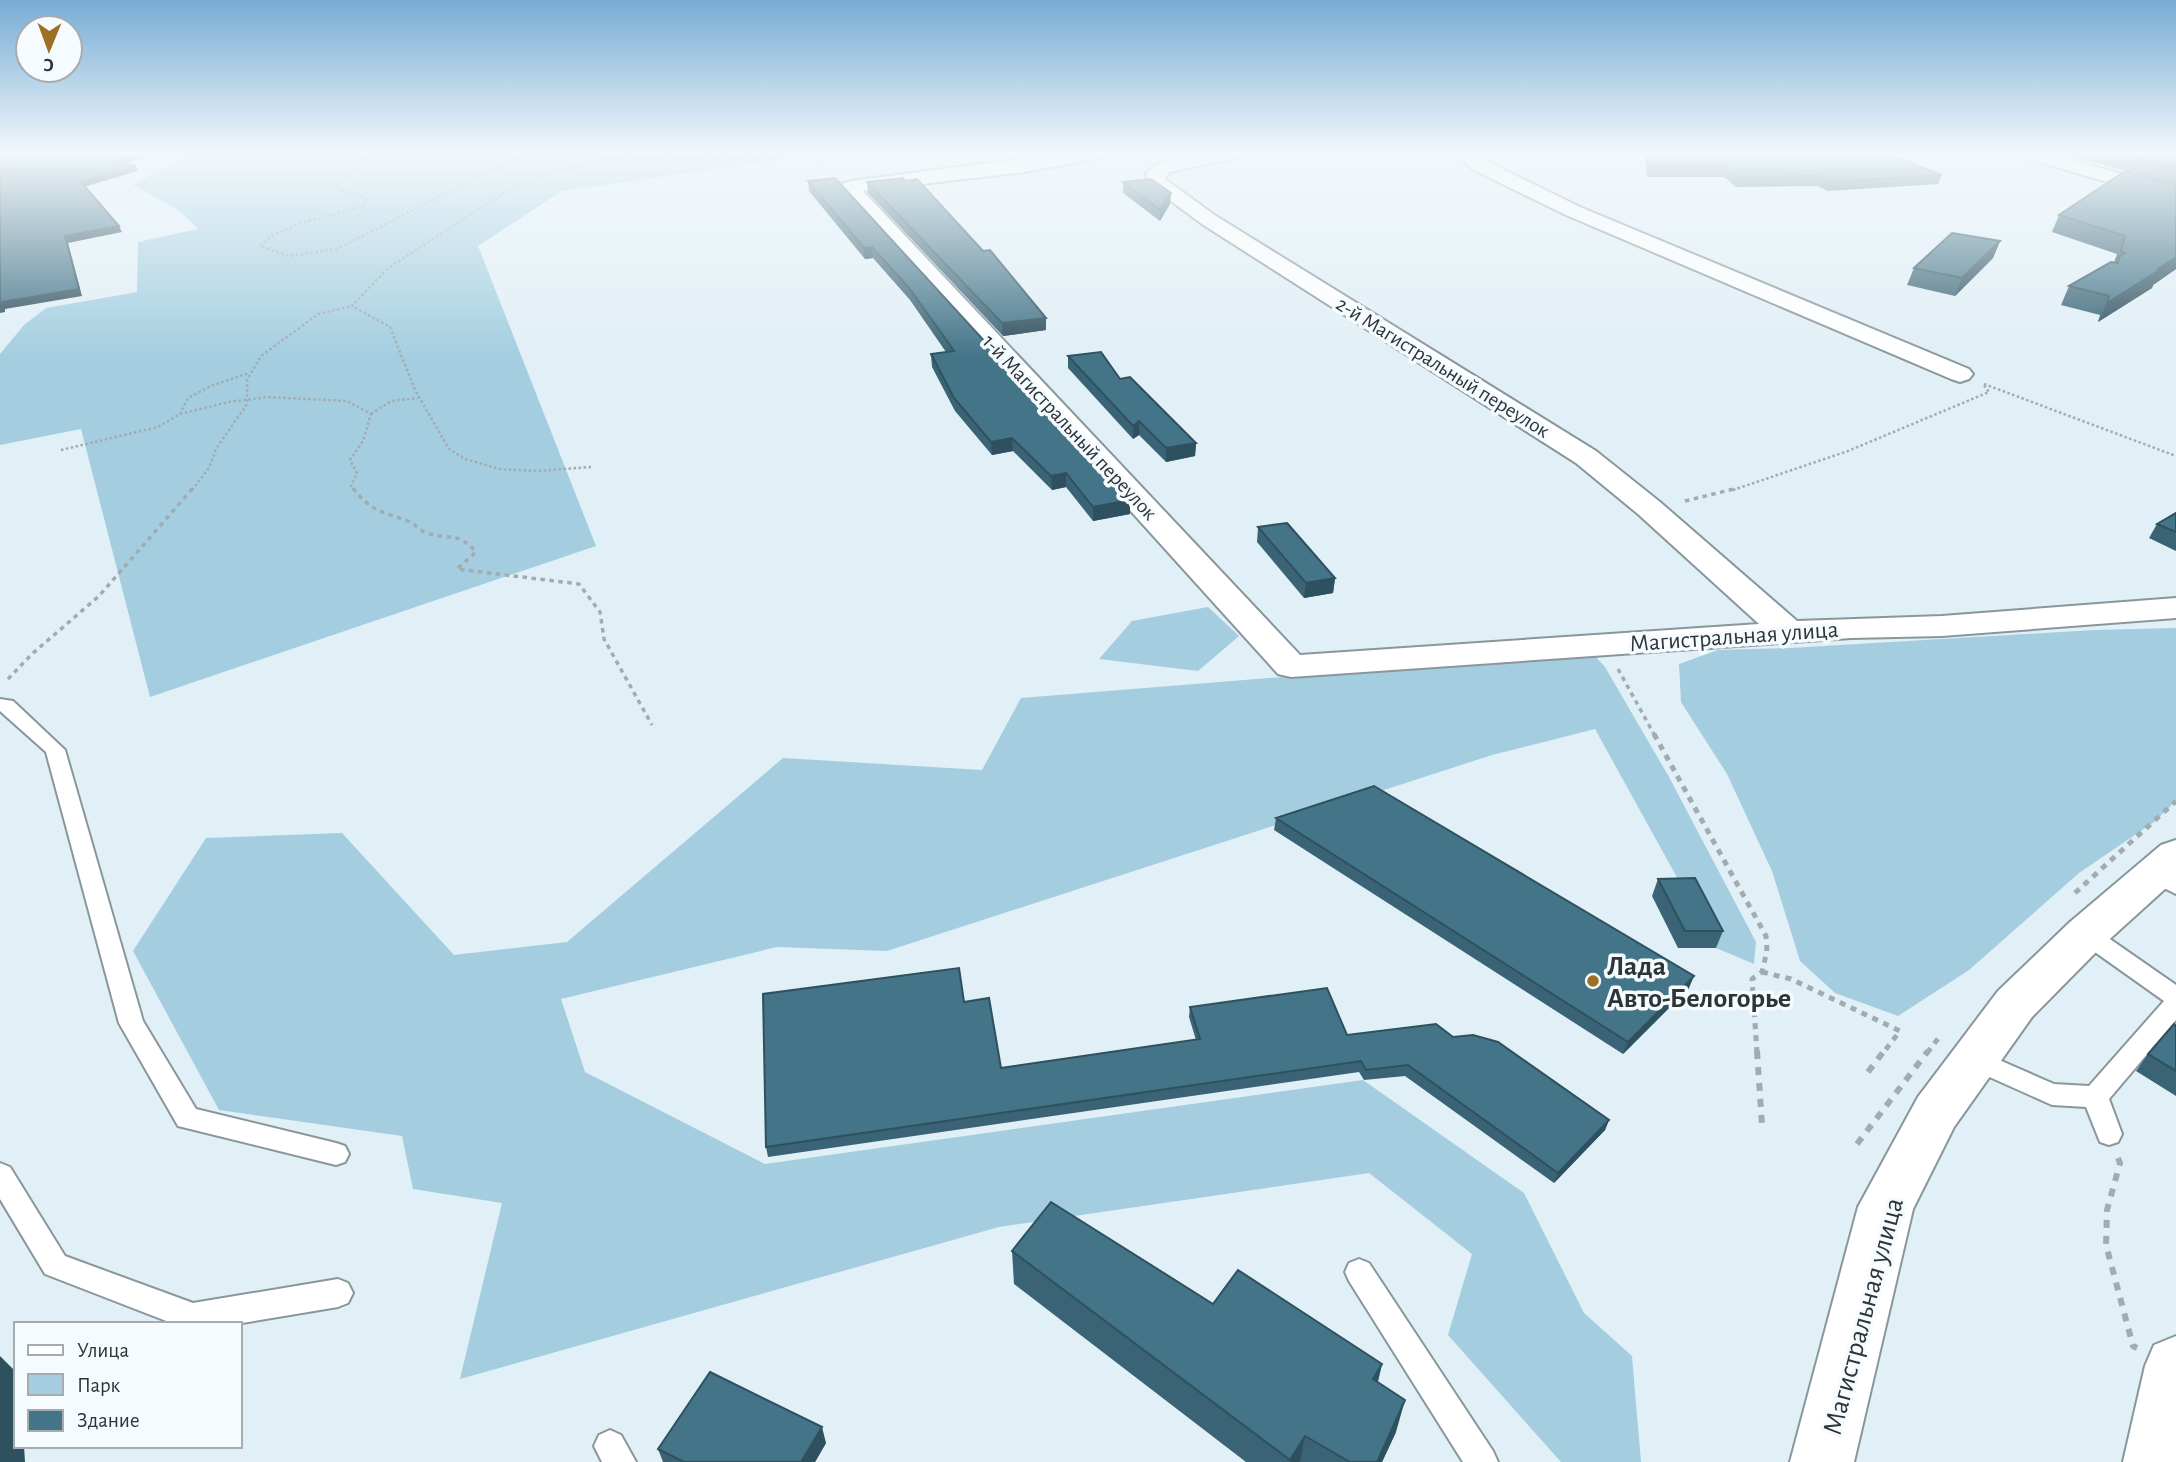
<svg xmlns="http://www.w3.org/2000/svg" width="2176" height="1462" viewBox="0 0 2176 1462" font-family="'Alegreya Sans',sans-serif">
  <rect width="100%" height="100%" fill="#e1eff6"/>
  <path fill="#a4cee0" d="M185,152H839L562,191L478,246L596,546L150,697L81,429L0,445V354L24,325L46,308L137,292L138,242L198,229L180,211L133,185L167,167Z
    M1208,607L1239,636L1198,671L1099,659L1132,621Z
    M2176,628V801L2154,822L2079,873L1969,970L1898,1016L1835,993L1800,961L1772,871L1727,774L1681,702L1679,664L1718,650L1790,648L2094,630Z
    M1591,652L1605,667L1669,777L1756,942L1754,964L1716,948L1595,729L1492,755L887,951L777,947L561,999L585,1072L765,1164L1363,1080L1524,1193L1584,1313L1632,1356L1641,1462H1561L1448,1335L1472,1254L1369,1173L999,1227L460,1379L502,1203L413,1189L402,1136L219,1110L133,951L206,838L342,833L454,955L567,942L783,758L982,770L1021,698Z"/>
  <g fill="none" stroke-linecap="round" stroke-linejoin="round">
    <defs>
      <path id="lane" d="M0,699L13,701L65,750L143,1021L196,1109L336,1143L345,1146L349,1154L345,1162L336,1165L178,1126L119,1023L46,752L0,711Z
        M2154,866L2176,876V894L2146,879L2143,874L2146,869Z
        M2086,926L2094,928L2176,985V1020L2109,1099L2122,1134L2118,1142L2109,1145L2100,1142L2086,1107L2052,1105L1965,1066L1961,1059L1965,1052L1974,1049L2054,1084L2089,1086L2164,1001L2078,940L2075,934L2078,928Z
        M0,1163L10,1167L65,1256L193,1303L338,1279L348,1283L353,1293L348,1303L338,1307L236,1324H174L45,1274L0,1199Z
        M1359,1259L1369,1263L1493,1451L1498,1462H1463L1349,1281L1345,1272L1349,1263Z
        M610,1430L621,1435L636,1462H602L594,1446L599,1435Z"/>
      <path id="street" d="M1073,152H1114L1105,157L1024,172L863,191L1300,655L1759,624L1638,514L1576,463L1202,224L1149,185L1146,174C1162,153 1222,152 1248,152L1245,156L1169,172L1165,179L1216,216L1596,451L1660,502L1797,621L1942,616L2176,598V618L1942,636L1851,638L1291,677L1278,674L839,188L842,184L851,181Z
        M1456,152H1476L1486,161L1580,207L1969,369L1973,374L1969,379L1960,382L1951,379L1566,215L1472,169Z
        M2016,152H2045L2176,190V202L2019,156Z
        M2176,1336V1462H2123L2145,1366L2154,1345Z"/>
      <path id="primary" d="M2176,840V879L2102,946L2032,1017L1954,1127L1913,1209L1854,1462H1790L1858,1207L1918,1097L1998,991L2070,922L2161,845Z"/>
    </defs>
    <use href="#lane" stroke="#89979d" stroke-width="4"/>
    <use href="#street" stroke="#89979d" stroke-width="4"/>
    <use href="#primary" stroke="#89979d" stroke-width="4"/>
    <path stroke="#a1acb1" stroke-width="2.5" stroke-dasharray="2.5 2.5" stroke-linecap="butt" d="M366,152L364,163L338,182L336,188L367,199L365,205C330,218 288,220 260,246L289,256L337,249L527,152
      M612,152L620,158L794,156L813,158L832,172
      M1984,384L2176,456
      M180,414L229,402L268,397L347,401L371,414L363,441L350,460L357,473L351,486L354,490
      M371,414L391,401L418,398
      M61,450L158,427L180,414L188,398L211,386L249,373
      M591,467L536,471L499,469L465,459L449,449L415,390L390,327L352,306L387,269L502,194L559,169L620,158
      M192,490L209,468L216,449L247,404V380L261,356L318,314L352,306
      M1733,490L1848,451L1989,392L1983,384"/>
    <path stroke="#a1acb1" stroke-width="3.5" stroke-dasharray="4.5 4.5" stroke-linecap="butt" d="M353,488C373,513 381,511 408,521C415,524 420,531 427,533C450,541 456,530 476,552L457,569L579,584L600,612L604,639L652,725
      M1685,501L1738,488
      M1618,669L1655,736
      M8,679L32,654L99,596L193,488"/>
    <path stroke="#a1acb1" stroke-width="5" stroke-dasharray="6 6" stroke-linecap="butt" d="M1654,734L1766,936L1767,951L1762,972L1752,979L1757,1053
      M2075,893L2176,801
      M1762,972L1791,979L1900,1031L1883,1053
      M1927,1053L1940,1036"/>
    <path stroke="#a1acb1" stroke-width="6" stroke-dasharray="8 8" stroke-linecap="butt" d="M1757,1051L1762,1125
      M1868,1072L1884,1051
      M1857,1144L1928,1051
      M2118,1158L2120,1163L2107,1210L2106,1245L2133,1346L2137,1348"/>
    <use href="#lane" fill="#fff" fill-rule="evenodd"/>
    <use href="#street" fill="#fff" fill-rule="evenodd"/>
    <use href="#primary" fill="#fff" fill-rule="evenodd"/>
  </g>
  <path fill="#3a6475" d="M1645,152H1884L1942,175L1938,184L1828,191L1817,186L1736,187L1724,177H1647Z
    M2058,152H2176V269L2153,285L2152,288L2098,322L2100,315L2061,305L2069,286L2114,262L2117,254L2052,232L2059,215L2136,174L2137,171L2130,172Z
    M808,181L1130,500V514L1093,521L1066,487L1052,490L1013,451L992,455L955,411L932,367L931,354L946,352L910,300L873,258L865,259L809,191Z
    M905,181L1046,318V330L1003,336L868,193L867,182Z
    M1123,182L1171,193L1170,204L1160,221L1123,193Z
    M2000,241L1993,258L1955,296L1907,285L1914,268Z
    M1068,356L1120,379L1196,443L1195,456L1166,462L1139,435L1133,439L1068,368Z
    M2176,513V551L2149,538L2157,524Z
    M1258,527L1335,578L1333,593L1304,598L1257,542Z
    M1276,818L1689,988L1623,1054L1274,830Z
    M1658,879L1723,931L1716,948H1678L1652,896Z
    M964,1002L1001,1068L1196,1040L1189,1017L1190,1007L1347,1035L1453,1037L1609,1120L1605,1130L1554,1183L1405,1076L1364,1080L1359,1072L768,1157L766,1147Z
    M2176,1026V1096L2136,1071L2148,1054Z
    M1012,1251L1213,1304L1382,1364L1378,1382L1396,1432L1382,1462H1246L1014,1284Z
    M826,1443L815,1462H663L658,1449Z"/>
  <path fill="#2f515f" d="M136,152H148L146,153L147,157L115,166L113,161Z
    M2152,154L2143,159L2137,171L2130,172L2137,156Z
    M136,166L138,171L84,187L81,182Z
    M1171,193L1170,204L1160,221V210Z
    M119,226L122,232L68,243L82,296L5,309V312L0,313V306L2,302L65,236Z
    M2000,241L1993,258L1955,296L1962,278Z
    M872,247L873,258L865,259L864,248Z
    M2176,257V269L2153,285L2152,288L2098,322L2107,303Z
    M1046,318V330L1003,336L1002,323Z
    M1139,421V435L1133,439V426Z
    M1012,438L1013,451L992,455L991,442Z
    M1196,443L1195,456L1166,462V448Z
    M1066,473V487L1052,490L1051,476Z
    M1130,500V514L1093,521V507Z
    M1335,578L1333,593L1304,598L1306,583Z
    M1694,976L1689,988L1623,1054L1628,1042Z
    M1609,1120L1605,1130L1554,1183L1558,1173Z
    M0,1356L16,1372V1446H24L25,1462H0Z
    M1382,1364L1374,1395L1373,1379Z
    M1405,1400L1396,1432L1382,1462H1377Z
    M822,1427L826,1443L815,1462H801Z
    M1305,1436L1300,1462H1290V1460Z"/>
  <path fill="#437488" stroke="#2f515f" stroke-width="2" d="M0,152H145L113,161L136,166L81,182L119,226L65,236L79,289L2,302V306H0Z
    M1648,152H1884L1942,175L1831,182L1820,176L1739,177L1726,168H1649Z
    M2121,152H2176V169L2143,159L2152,154L2137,156Z
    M2125,171L2176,185V257L2158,269H2161L2107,303L2109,296L2069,286L2111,262L2118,263L2119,257L2125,253L2121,252L2125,236L2059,215Z
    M835,178L1130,500L1093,507L1066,473L1051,476L1012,438L991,442L954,398L931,354L954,351L909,288L872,247L864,248L808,181Z
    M903,178L905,181L917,179L983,251L990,250L1046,318L1002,323L867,182Z
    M1151,179L1171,193L1160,210L1123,182Z
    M1952,233L2000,241L1962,278L1914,268Z
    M1101,352L1120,379L1130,377L1196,443L1166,448L1139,421L1133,426L1068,356Z
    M2176,513V532L2157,524Z
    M1287,523L1335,578L1306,583L1258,527Z
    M1374,786L1694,976L1628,1042L1276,818Z
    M1695,878L1723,931H1685L1658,879Z
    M959,968L964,1002L989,998L1001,1068L1200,1039L1190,1007L1327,988L1347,1035L1436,1024L1453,1037L1473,1035L1498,1042L1609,1120L1558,1173L1408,1065L1366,1070L1361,1061L766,1147L763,994Z
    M2174,1024L2176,1026V1071L2148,1054Z
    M1051,1202L1213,1304L1238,1270L1382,1364L1373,1379L1405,1400L1377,1462H1350L1305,1436L1290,1460L1012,1251Z
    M710,1372L822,1427L801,1462H684L658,1449Z
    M0,1421L2,1453L0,1454Z"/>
  <linearGradient id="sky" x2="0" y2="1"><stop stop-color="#77acd4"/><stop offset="0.43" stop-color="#f2f8fb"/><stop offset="1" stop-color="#f2f8fb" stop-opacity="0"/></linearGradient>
  <rect width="2176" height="357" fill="url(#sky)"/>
  <circle fill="#9f7023" stroke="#f5fbfe" stroke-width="2.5" cx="1593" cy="981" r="7"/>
  <g text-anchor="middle" stroke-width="7" stroke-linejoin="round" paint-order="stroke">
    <g font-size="21" fill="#2f3537" stroke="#f5fbfe">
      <text transform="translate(1443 367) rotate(32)" y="7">2-й Магистральный переулок</text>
      <text transform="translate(1070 427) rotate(47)" y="7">1-й Магистральный переулок</text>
    </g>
    <g font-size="24" fill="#2f3537" stroke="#f5fbfe">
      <text transform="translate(1734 636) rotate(-4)" y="8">Магистральная улица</text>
    </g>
    <g font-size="28" font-weight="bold" fill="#2f3537" stroke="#f5fbfe" text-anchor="start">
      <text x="1607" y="975">Лада<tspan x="1607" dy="32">Авто-Белогорье</tspan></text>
    </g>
    <g font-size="28" fill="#2f3537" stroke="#f5fbfe">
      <text transform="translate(1862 1316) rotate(-75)" y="10">Магистральная улица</text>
    </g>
  </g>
  <rect x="14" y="1322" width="228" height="126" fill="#f5fbfe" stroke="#a6acae" stroke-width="2"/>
  <rect x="28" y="1345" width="35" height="10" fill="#ffffff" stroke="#a6acae" stroke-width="2"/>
  <text x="77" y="1357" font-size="21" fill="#2f3537">Улица</text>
  <rect x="28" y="1374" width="35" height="21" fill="#a4cee0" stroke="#a6acae" stroke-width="2"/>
  <text x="77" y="1392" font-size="21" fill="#2f3537">Парк</text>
  <rect x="28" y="1410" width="35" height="21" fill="#437488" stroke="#a6acae" stroke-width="2"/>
  <text x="77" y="1427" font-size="21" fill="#2f3537">Здание</text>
  <g transform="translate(49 49) rotate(181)"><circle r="33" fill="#f5fbfe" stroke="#a6acae" stroke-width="2"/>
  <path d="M0-5L12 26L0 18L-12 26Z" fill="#9f7023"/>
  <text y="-10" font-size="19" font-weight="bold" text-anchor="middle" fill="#2f3537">С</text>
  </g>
</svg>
